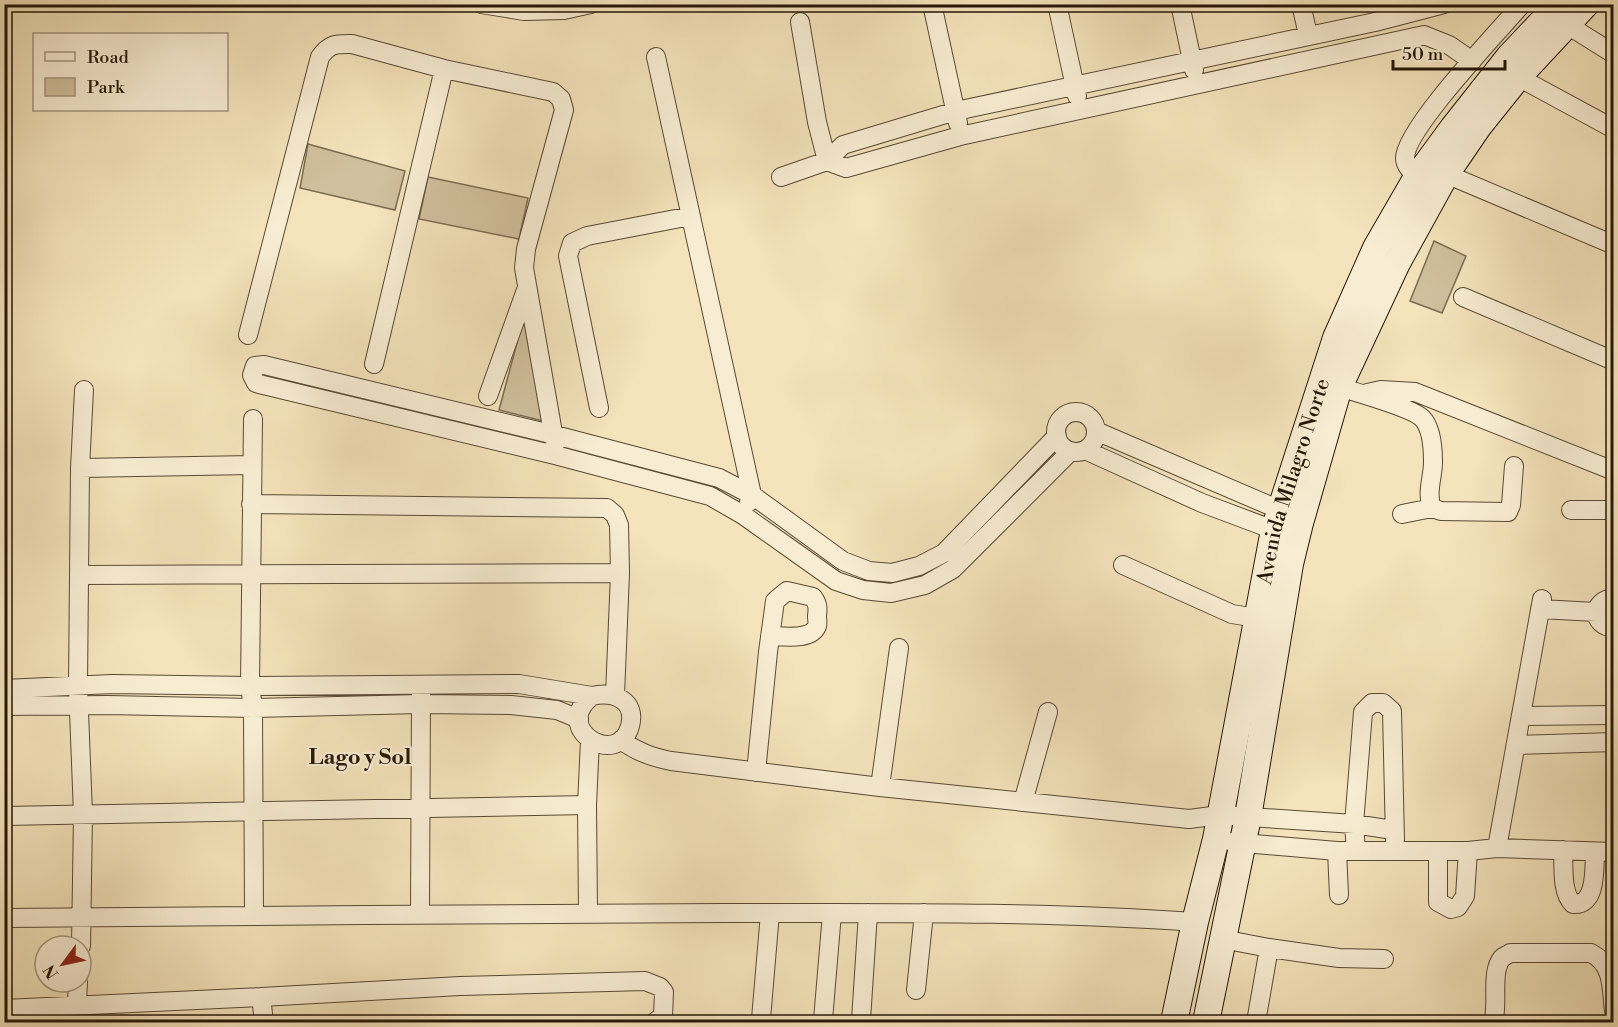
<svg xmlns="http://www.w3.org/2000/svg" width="1618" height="1027" viewBox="0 0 1618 1027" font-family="'Libre Bodoni',serif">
  <rect width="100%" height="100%" fill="#f4e3bb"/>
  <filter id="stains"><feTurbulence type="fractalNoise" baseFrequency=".00333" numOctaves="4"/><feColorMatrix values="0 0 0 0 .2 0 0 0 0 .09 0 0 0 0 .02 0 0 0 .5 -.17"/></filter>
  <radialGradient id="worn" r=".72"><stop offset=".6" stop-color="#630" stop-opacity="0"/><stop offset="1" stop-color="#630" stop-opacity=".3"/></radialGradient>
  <path fill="#d1c09d" stroke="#7b6c52" stroke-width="1.5" d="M308,144L405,171L395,210L300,188Z
    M428,177L528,198L519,239L419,219Z
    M1434,241L1466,256L1442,313L1410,301Z
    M524,317L547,422L499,410Z"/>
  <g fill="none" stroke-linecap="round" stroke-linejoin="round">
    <defs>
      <path id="minor" d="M481,4L524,11L564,10L591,4
        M932,4L958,123
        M1057,4L1077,96
        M1180,4L1194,70
        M1301,4L1308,35
        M800,22L817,122L827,161
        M1566,24L1614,54
        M656,57L752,495L749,502
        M1518,77L1614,129
        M827,161L846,168L960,136L1424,35L1449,45L1472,61
        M1446,174L1614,245
        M781,177L827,161L843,145L956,111L1375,22L1444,4
        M1417,177C1412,172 1405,166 1405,158C1405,129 1499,31 1522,4
        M1463,297L1614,361
        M248,335L320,57C330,43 336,44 352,44L444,69L553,92L561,99L564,110L526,249L524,268L555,444
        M374,364L444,69
        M1339,387C1355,392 1412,408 1422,418C1432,428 1433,448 1433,462C1433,477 1426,493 1432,508L1441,511L1508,512L1511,505L1514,466
        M1367,393L1381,390L1415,392L1614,471
        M488,396L526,290
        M599,408L568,256L572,243L587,236L691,216
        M1056 432a20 20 0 1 1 40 0a20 20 0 1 1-40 0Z
        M253,419L250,686L253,708L254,916
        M1096,431L1280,510
        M1057,436L944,553L919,566L892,573L869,571L843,561L752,495L719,478L555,435L264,365L255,366L252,375L256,383L259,384L555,455L710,496L743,515L836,581L863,590L891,593L925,585L953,569L1071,451
        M1085,450L1202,503L1274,530
        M80,468L252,465
        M251,504L607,508L615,515L619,525L620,573L615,695
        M1571,510H1614
        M1402,514L1432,508
        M1123,565L1232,614L1256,618
        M79,575L620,573
        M1614,598C1591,600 1591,626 1614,628
        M1540,609L1596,612
        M4,689L112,684L250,686L519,684L592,696C613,691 637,700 630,726C618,770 550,728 592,696
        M4,706L108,705L253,708L421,704L511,705L557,710L579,719
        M1522,716L1614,715
        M621,740C637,752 652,757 671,761L880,787L1189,819L1220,815L1354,824L1393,830
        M1517,745L1614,742
        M756,772L768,652L775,601L787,591L813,597C818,604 818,608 817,616C817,619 818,623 817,626C811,641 782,636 770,636
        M880,787L899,648
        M1023,802L1048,712
        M4,816L587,805
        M1232,842L1337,851H1468L1497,848L1614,852
        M1497,848L1542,599
        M1563,850C1564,867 1561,892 1573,904C1597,906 1594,869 1595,852
        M1337,851L1339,895
        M1356,851L1354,824L1363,712L1372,703H1383L1392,711L1395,840
        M1438,851V902L1451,909L1458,907L1465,896L1468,851
        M588,912L587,805L590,740
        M420,914L421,694
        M4,918C244,917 483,913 723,913C880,913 1038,911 1195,922
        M1222,939L1269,948
        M81,946L83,814L78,686L80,468L84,390
        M916,990L924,913
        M261,997L460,986L645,981L660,987L664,992L663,1016L655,1022
        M4,1009L261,997L264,1022
        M761,1019L770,913
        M823,1020L832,913
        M861,1020L868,913
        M76,1022L78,982
        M1256,1022L1269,948L1339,958L1384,959
        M1493,1022C1499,1005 1490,972 1502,958C1504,956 1508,955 1510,953H1591C1614,965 1611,988 1614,1011"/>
      <g id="secondary">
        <path id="s1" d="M1174,1022L1195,922L1216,839L1274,530L1336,338L1376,248L1417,177L1453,128L1509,57L1559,4"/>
        <path d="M1206,1022L1248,817L1290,564L1300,523L1339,387L1397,263L1446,174L1478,127L1518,77L1586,4"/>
      </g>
    </defs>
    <use href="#minor" stroke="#594a35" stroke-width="20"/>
    <use href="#secondary" stroke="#251708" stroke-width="28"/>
    <use href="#minor" stroke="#f8edd3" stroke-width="18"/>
    <use href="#secondary" stroke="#f8edd3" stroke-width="26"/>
  </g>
  <g text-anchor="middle" stroke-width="4.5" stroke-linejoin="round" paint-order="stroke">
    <g font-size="21" fill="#251708" stroke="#f8edd3">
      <text dy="7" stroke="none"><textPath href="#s1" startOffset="554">Avenida Milagro Norte</textPath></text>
    </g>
    <g font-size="22" font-weight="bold" fill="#251708" stroke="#f8edd3">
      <text x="360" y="764">Lago y Sol</text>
    </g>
  </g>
  <rect width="1618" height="1027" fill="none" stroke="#f4e3bb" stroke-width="24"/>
  <rect x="6" y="6" width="1606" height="1015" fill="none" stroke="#251708" stroke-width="3"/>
  <rect x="12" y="12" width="1594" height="1003" fill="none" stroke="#251708" stroke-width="1.5"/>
  <rect x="33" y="33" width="195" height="78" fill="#f8edd3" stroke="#a49782" stroke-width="1.5"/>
  <rect x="45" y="52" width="30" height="9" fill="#f8edd3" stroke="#a49782" stroke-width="1.5"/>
  <text x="87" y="63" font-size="18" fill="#251708">Road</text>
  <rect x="45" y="78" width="30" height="18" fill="#d1c09d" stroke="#a49782" stroke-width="1.5"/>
  <text x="87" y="93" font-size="18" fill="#251708">Park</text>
  <g transform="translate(63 964) rotate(237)"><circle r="28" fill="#f8edd3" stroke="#a49782" stroke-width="1.5"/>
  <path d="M0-4.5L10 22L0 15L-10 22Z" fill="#8f2418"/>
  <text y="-9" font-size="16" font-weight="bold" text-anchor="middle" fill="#251708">N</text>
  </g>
  <path d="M1393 60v9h112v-9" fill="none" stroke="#251708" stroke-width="3"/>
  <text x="1402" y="60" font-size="18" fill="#251708" stroke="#f8edd3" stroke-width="4.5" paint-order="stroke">50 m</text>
  <rect width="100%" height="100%" filter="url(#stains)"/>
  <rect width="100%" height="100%" fill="url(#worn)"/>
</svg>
